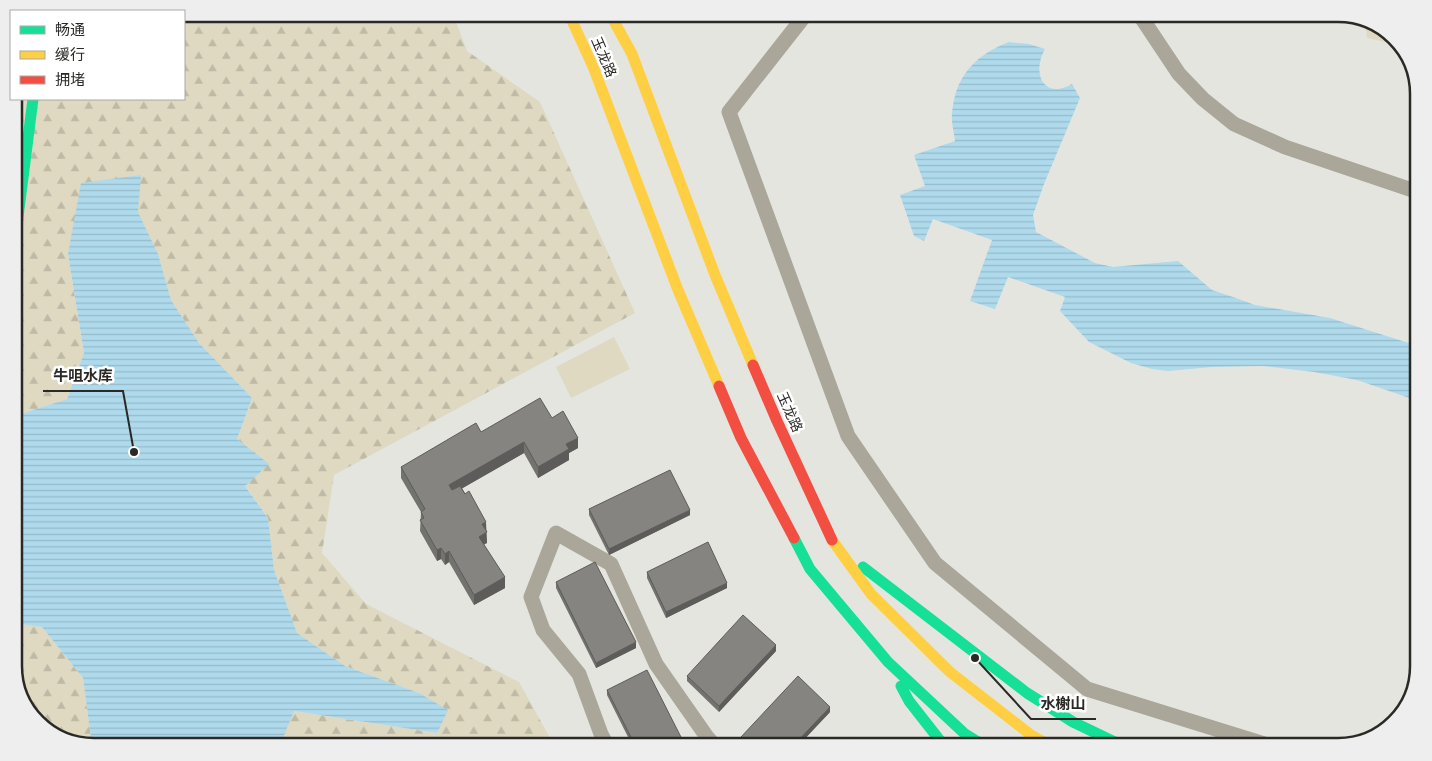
<svg xmlns="http://www.w3.org/2000/svg" width="1432" height="761" viewBox="0 0 1432 761" font-family="'Varela Round','Noto Sans SC',sans-serif">
  <defs>
    <pattern id="forest-firs" width="22" height="20" patternUnits="userSpaceOnUse" patternTransform="scale(1.25)"><rect width="22" height="20" fill="#ded9c0"/><path d="M5 1l3.5 6h-7zM16 11l3.5 6h-7z" fill="#bfbaa5"/></pattern>
    <pattern id="water-rules" width="6" height="5" patternUnits="userSpaceOnUse" patternTransform="scale(1.25)"><rect width="6" height="5" fill="#aedaec"/><path d="M0 2.5h6" fill="none" stroke="#96bbca"/></pattern>
  </defs>
  <rect width="100%" height="100%" fill="#e5e5e0"/>
  <path fill="#ded9c0" d="M614,337L630,369L571,398L556,367Z"/>
  <path fill="url(#forest-firs)" d="M184,14H453L467,51L540,102L635,313L334,475L322,553L366,604L519,682L555,747H279L293,711L437,733L419,693L345,666L297,633L274,570L268,518L245,485L237,439L252,398L199,343L171,300L158,254L138,212L68,254L84,353L67,399L24,413L14,408V99H184Z
    M1365,20L1374,22L1399,45L1367,38Z
    M14,623L42,627L83,678L91,738L89,746L58,739L27,712L14,672Z"/>
  <path fill="url(#water-rules)" d="M1009,42L1029,44L1045,49C1031,74 1044,100 1072,84L1080,98L1044,184L1033,215L1036,232L1095,263L1113,267L1178,261L1212,290L1236,298L1255,305L1330,318L1418,346V401L1357,380L1314,372L1263,366L1212,367L1168,371L1152,369L1131,363L1089,342L1060,311L1065,297L1008,277L995,309L970,301L992,240L933,219L924,241L914,236L900,195L925,186L914,155L955,141C954,132 951,122 952,114C955,76 975,55 1009,42Z
    M141,175L138,212L158,254L171,300L199,343L252,398L237,439L269,464L245,486L268,518L274,570L297,633L345,666L419,693L448,710L437,733L294,711L279,747H94L89,746L91,738L83,678L42,627L14,623V408L24,413L67,399L84,353L68,254L81,183Z"/>
  <g fill="none" stroke-linecap="round" stroke-linejoin="round">
    <path stroke="#aaa699" stroke-width="15" d="M806,14L729,112L848,436L935,563L1087,689L1274,747
      M1139,14L1179,74L1203,99L1234,124L1285,147L1418,192
      M608,747L601,734L579,674L543,630L531,597L556,533L611,564L656,664L707,737L716,747"/>
    <path stroke="#16e098" stroke-width="11" d="M14,248L33,99
      M794,538L810,569L888,662L965,734L986,747
      M863,567L1027,693L1073,722L1125,747
      M901,686L909,701L945,747"/>
    <path stroke="#ffcf43" stroke-width="11" d="M569,14L594,69L678,290L719,386
      M610,14L632,54L715,275L753,365
      M832,540L871,594L950,672L1031,735L1052,747"/>
    <path stroke="#f24e42" stroke-width="11" d="M753,365L777,421L832,540
      M719,386L741,438L794,538"/>
  </g>
  <path fill="#72726f" d="M552,418L578,448L569,453V460L538,478L524,453L462,488L486,531L487,543L484,544L505,588L474,605L449,562L445,565L441,559L437,561L420,531L421,512L401,478V467L481,432Z
    M589,509L690,515L609,555L589,515Z
    M647,572L727,588L666,618L647,578Z
    M556,582L636,648L596,668L556,588Z
    M776,651L719,712L687,681V676Z
    M607,690L686,747H633L607,695Z
    M830,712L797,747H746L741,742V737Z"/>
  <path fill="#5d5c5a" d="M578,438V448L569,453V460L538,478V467L566,444Z
    M524,442V453L449,496V485Z
    M690,510V515L609,555V549Z
    M486,522L487,543L479,547V537L482,524Z
    M441,548V559L437,561V550Z
    M449,551V562L445,565V554Z
    M505,577V588L474,605V595Z
    M727,583V588L666,618V612Z
    M636,642V648L596,668V663Z
    M776,645V651L719,712V706Z
    M830,707V712L797,747H792Z"/>
  <path fill="#858481" stroke="#5d5c5a" d="M540,398L552,418L563,411L578,438L566,444L569,449L538,467L524,442L449,485L452,490L460,486L465,494L469,491L486,522L482,524L487,532L479,537L505,577L474,595L449,551L445,554L441,548L437,550L420,520L424,518L421,512L425,509L401,467L476,423L481,432Z
    M670,470L690,510L609,549L589,509Z
    M708,542L727,583L666,612L647,572Z
    M595,562L636,642L596,663L556,582Z
    M743,615L776,645L719,706L687,676Z
    M647,670L686,747H636L607,690Z
    M798,676L830,707L792,747H752L741,737Z
    M849,737L860,747H840Z"/>
  <g text-anchor="middle" stroke-width="5" stroke-linejoin="round" paint-order="stroke">
    <g font-size="14" fill="#2a2926" stroke="#fff">
      <text transform="translate(604 57) rotate(67)" y="5">玉龙路</text>
      <text transform="translate(790 412) rotate(66)" y="5">玉龙路</text>
    </g>
  </g>
  <path d="M0 0H1432V761H0ZM94 22H1338A72 72 0 0 1 1410 94V666A72 72 0 0 1 1338 738H94A72 72 0 0 1 22 666V94A72 72 0 0 1 94 22Z" fill="#eee" fill-rule="evenodd"/>
  <path fill="none" stroke="#2a2926" stroke-width="2.5" d="M94 22H1338A72 72 0 0 1 1410 94V666A72 72 0 0 1 1338 738H94A72 72 0 0 1 22 666V94A72 72 0 0 1 94 22Z"/>
  <path fill="none" stroke="#2a2926" stroke-width="2" d="M134 452L123 391H43M975 658L1031 719H1096"/>
  <g fill="#2a2926" stroke="#fff" stroke-width="2">
    <circle cx="134" cy="452" r="5"/>
    <circle cx="975" cy="658" r="5"/>
  </g>
  <g font-size="15" text-anchor="middle" font-weight="bold" fill="#2a2926" stroke="#fff" stroke-width="5" stroke-linejoin="round" paint-order="stroke">
    <text x="83" y="381">牛咀水库</text>
    <text x="1063" y="709">水榭山</text>
  </g>
  <rect x="10" y="10" width="175" height="90" fill="#ffffff" stroke="#aaa9a8"/>
  <rect x="20" y="26" width="25" height="8" fill="#16e098" stroke="#aaa9a8"/>
  <text x="55" y="35" font-size="15" fill="#2a2926">畅通</text>
  <rect x="20" y="51" width="25" height="8" fill="#ffcf43" stroke="#aaa9a8"/>
  <text x="55" y="60" font-size="15" fill="#2a2926">缓行</text>
  <rect x="20" y="76" width="25" height="8" fill="#f24e42" stroke="#aaa9a8"/>
  <text x="55" y="85" font-size="15" fill="#2a2926">拥堵</text>
</svg>
